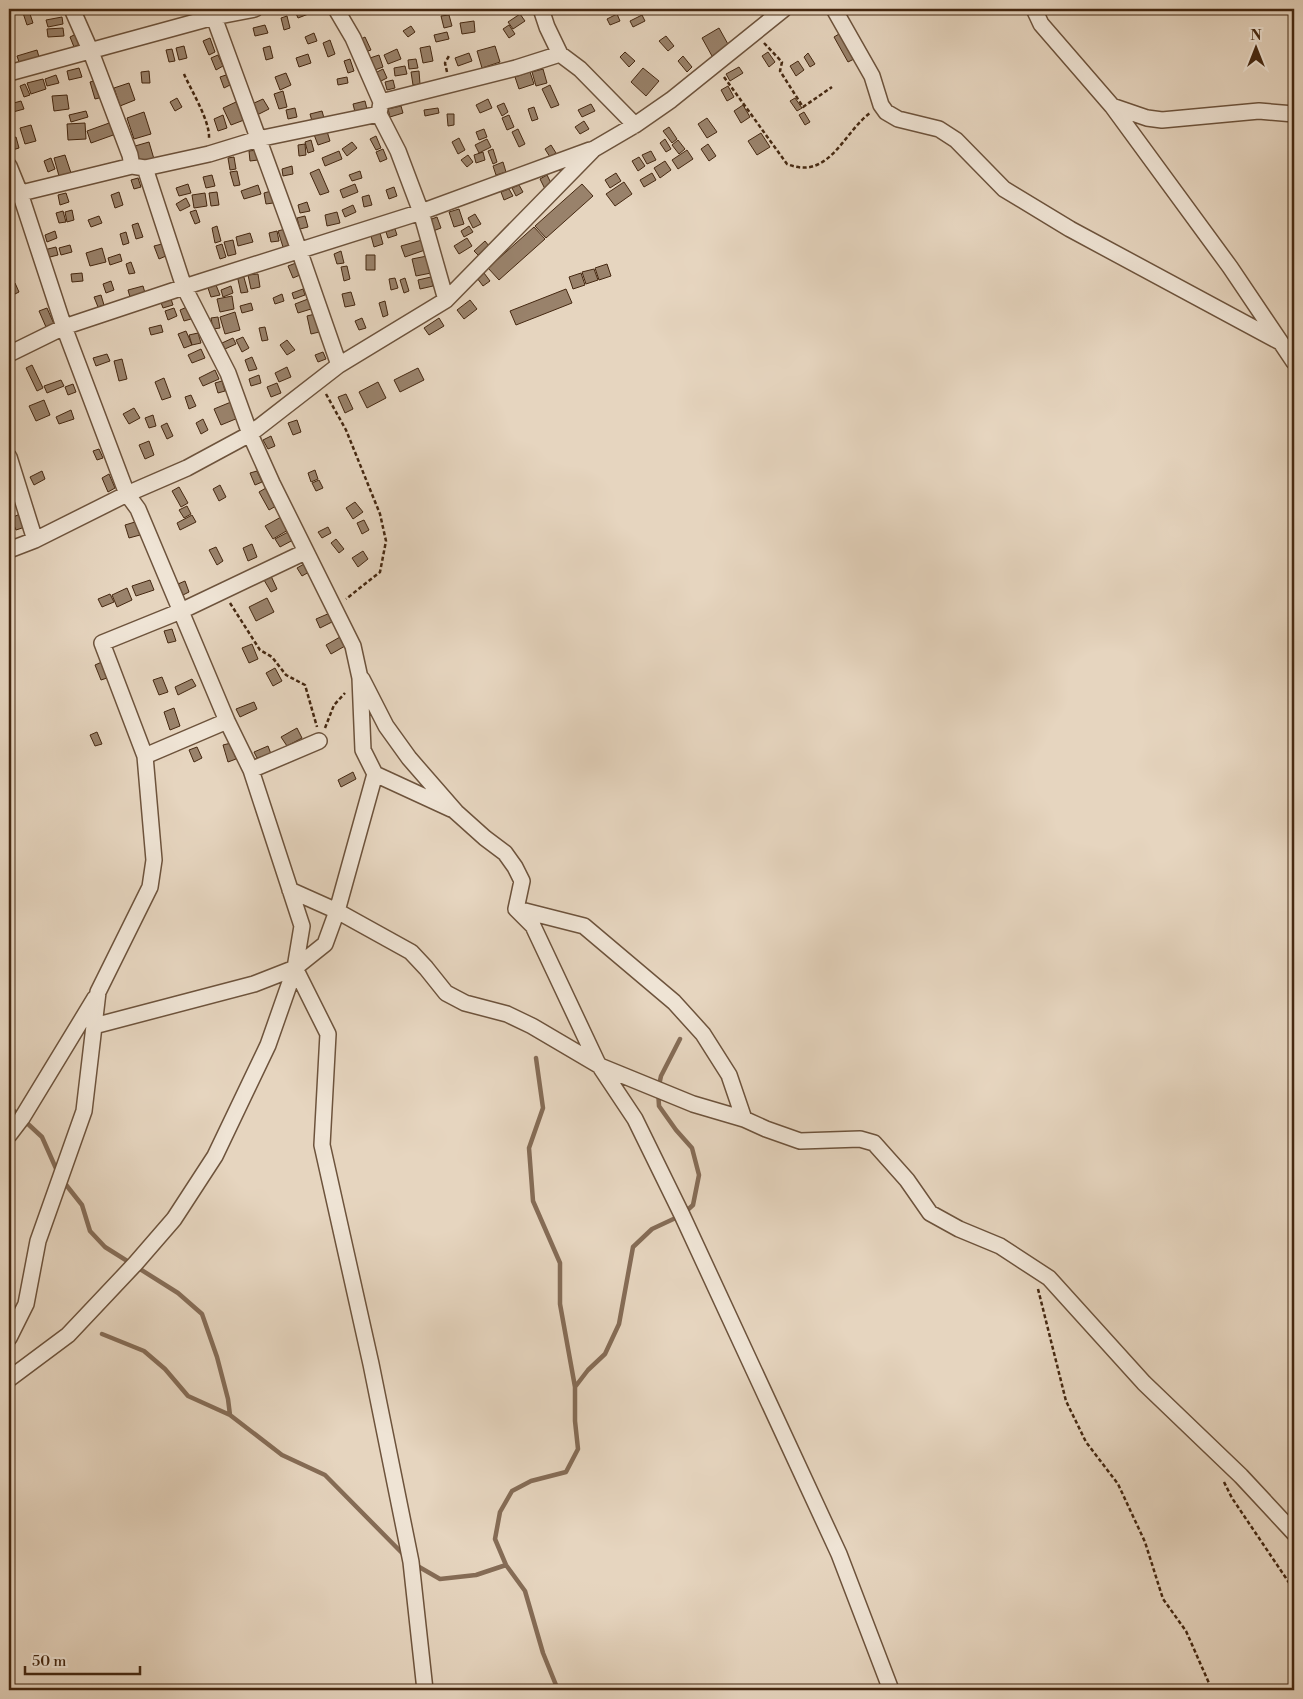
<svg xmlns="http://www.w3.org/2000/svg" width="1303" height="1699" viewBox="0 0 1303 1699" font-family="'Libre Bodoni',serif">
  <rect width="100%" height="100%" fill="#e6d5bf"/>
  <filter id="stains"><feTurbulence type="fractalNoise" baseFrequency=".004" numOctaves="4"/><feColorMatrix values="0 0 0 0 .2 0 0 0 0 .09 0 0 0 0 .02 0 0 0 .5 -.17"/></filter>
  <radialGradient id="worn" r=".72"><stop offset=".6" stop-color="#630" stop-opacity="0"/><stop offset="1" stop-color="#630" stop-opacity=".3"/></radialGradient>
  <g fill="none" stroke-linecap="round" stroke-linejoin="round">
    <path stroke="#856c56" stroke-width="4.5" d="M536,1058L543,1108L529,1148L533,1201L560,1263V1304L575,1387
      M9,1083L13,1110L42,1137L58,1173
      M63,1181L82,1205L90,1231L105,1247L178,1293L202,1314L217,1357L228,1399L230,1415L282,1455L325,1475L405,1556
      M102,1334L144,1351L165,1369L188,1396L230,1415
      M414,1564L440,1579L476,1575L506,1565
      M558,1690L543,1653L525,1591L506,1565L495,1539L500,1512L512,1491L531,1481L566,1472L578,1449L575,1421V1387L588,1370L605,1354L619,1324L633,1247L652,1229L682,1215L693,1205L699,1175L692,1148L676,1130L659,1106L658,1090L661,1076L680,1039"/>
  </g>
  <path fill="#99826b" stroke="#452811" d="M294,9H309L311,13L298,18Z
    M29,11L33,23L27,25L23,13Z
    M520,14L525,21L513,29L508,22Z
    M617,14L620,21L610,25L607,19Z
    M449,15L452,26L444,28L441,16Z
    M642,15L645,21L633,27L630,21Z
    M287,16L290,28L284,30L281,18Z
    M62,17L63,24L48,27L46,20Z
    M474,21L475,32L462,34L460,23Z
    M265,25L268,33L255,36L253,28Z
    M509,25L515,34L509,38L503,29Z
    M411,26L415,32L408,37L403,31Z
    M63,28L64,36L48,37L47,29Z
    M719,28L729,46L712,56L702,38Z
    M844,31L858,57L848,62L834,37Z
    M447,32L449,39L436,42L434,35Z
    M314,33L317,41L308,44L305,37Z
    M76,34L80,44L74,47L70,37Z
    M666,36L674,46L668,51L659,41Z
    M365,37L371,50L365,52L359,40Z
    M210,38L215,52L209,55L203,41Z
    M330,40L335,54L328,57L323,43Z
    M184,46L187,58L179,60L176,48Z
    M270,46L273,58L266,60L263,48Z
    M430,46L433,61L423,63L420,48Z
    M495,46L500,62L482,68L477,51Z
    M172,49L175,61L169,62L166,50Z
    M397,49L401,59L388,64L384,55Z
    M37,50L39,57L19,62L17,56Z
    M625,52L635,61L629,67L620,57Z
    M768,52L775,62L769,67L762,56Z
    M469,53L472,61L458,66L455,58Z
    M808,53L815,64L810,67L804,57Z
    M308,54L311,63L299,67L296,58Z
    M218,55L223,66L216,70L211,58Z
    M379,55L383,67L375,70L370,58Z
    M683,56L692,67L687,72L678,61Z
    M350,59L354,71L348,73L344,61Z
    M416,59L418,68L409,69L408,60Z
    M798,61L804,70L796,76L790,66Z
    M405,66L407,74L395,76L394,68Z
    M739,67L743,73L730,81L726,74Z
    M79,68L82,77L69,80L67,71Z
    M643,68L659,81L646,96L631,82Z
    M383,69L387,78L379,82L375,73Z
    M543,69L547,83L536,86L532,72Z
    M149,71L150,83H142L141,72Z
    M419,71L420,84L413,85L411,72Z
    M530,72L534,84L519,89L515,77Z
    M286,73L291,85L280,90L275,77Z
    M56,75L59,83L47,86L45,79Z
    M226,75L230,85L224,88L220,77Z
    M347,77L348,83L338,85L337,79Z
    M43,79L46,89L31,94L27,83Z
    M98,80L103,97L95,99L90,82Z
    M393,80L395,88L387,90L385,82Z
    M129,83L135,100L120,106L114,88Z
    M25,84L30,95L24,97L20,86Z
    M550,85L559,105L551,108L542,89Z
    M728,86L734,97L727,101L721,90Z
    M283,91L287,107L279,109L274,94Z
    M67,95L69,109L54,111L52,96Z
    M177,98L182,107L175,111L170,102Z
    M795,98L802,108L797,111L790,101Z
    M263,99L269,109L257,115L252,104Z
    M488,99L492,108L480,113L476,105Z
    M21,101L24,109L13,112L10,104Z
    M365,101L367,109L355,112L353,104Z
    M236,102L244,120L231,125L223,108Z
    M504,103L508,112L502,116L497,106Z
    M591,104L595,111L582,117L578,110Z
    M743,105L750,117L741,123L734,111Z
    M401,106L403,113L390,117L388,109Z
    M534,107L538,119L532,121L528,109Z
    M295,108L297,117L288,119L286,110Z
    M438,108L439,113L425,116L424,110Z
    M86,111L88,117L71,122L69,115Z
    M322,111L324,118L312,121L310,114Z
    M144,112L151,134L134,139L127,118Z
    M804,112L810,122L805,125L799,115Z
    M447,114H454V125L448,126Z
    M223,115L227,128L218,131L214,119Z
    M509,115L514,127L507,130L502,118Z
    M707,118L717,132L707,138L698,124Z
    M584,121L589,129L580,134L575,127Z
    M112,122L116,134L91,143L87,131Z
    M85,123L86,139L68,140L67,124Z
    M31,125L36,141L25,144L20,128Z
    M669,127L677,139L672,143L663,131Z
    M326,128L330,141L318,145L313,132Z
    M484,129L487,137L479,140L476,132Z
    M518,129L525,144L519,147L512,132Z
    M761,133L770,147L757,155L748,141Z
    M376,136L381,148L376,150L370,139Z
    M16,137L19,148L9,151V139Z
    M459,138L465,150L458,154L452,142Z
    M487,139L491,147L479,153L475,145Z
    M665,139L671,149L666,152L660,143Z
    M311,140L314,151L308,153L305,142Z
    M678,140L685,149L679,154L672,145Z
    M149,142L154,159L140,163L135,146Z
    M352,142L357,148L347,156L342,149Z
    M305,144L306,155L299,156L298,145Z
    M708,144L716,156L709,161L701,149Z
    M551,145L556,153L550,157L545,149Z
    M383,149L387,159L380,162L376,152Z
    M493,149L497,162L493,164L488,151Z
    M257,150L258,160L250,161L249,151Z
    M687,150L693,159L678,169L672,160Z
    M339,151L342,159L325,166L322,158Z
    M651,151L656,160L647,164L642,155Z
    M483,152L485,160L476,163L474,155Z
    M65,155L71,173L59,176L54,158Z
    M468,155L473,162L467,167L461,160Z
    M234,157L236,169L230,170L228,158Z
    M639,157L645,166L638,171L632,161Z
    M51,158L55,169L48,172L44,161Z
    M665,161L671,170L660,178L654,168Z
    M503,162L506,172L496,175L493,166Z
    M292,166L293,174L283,176L282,169Z
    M319,169L329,192L320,195L310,173Z
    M237,171L240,185L234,186L230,172Z
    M360,171L362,178L352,181L349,175Z
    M616,173L621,181L610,188L605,180Z
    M652,173L656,180L644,187L640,180Z
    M212,175L215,186L206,188L203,177Z
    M547,175L553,187L546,191L540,179Z
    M138,178L141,187L134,189L131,180Z
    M624,182L632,194L615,206L606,194Z
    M188,184L191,193L179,196L176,188Z
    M355,184L358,192L343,198L340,190Z
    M582,184L593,196L546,238L535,226Z
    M258,185L261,194L244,199L241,191Z
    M519,185L523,192L516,196L512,188Z
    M394,187L397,196L389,199L386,190Z
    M509,189L513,196L504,200L501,192Z
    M271,191L273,203L266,204L264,193Z
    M119,192L123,205L115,208L111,195Z
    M217,192L219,205L211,206L209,193Z
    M66,193L69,202L60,205L58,195Z
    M205,193L207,206L194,208L192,195Z
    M369,195L372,205L364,207L362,197Z
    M186,198L190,206L180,211L176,204Z
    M307,202L310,211L300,213L298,205Z
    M353,205L356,212L345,217L342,210Z
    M459,209L464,224L454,227L449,212Z
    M72,210L74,220L67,222L65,212Z
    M196,210L200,222L195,224L190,212Z
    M63,211L66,222L59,223L56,213Z
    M337,212L340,223L327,226L325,215Z
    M475,214L481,224L473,228L468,218Z
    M99,216L102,223L91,227L88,220Z
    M305,216L308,227L300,229L297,218Z
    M437,217L441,228L433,231L429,220Z
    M138,223L143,237L136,239L132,225Z
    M217,226L221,241L215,243L212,228Z
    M469,226L473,232L464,237L461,231Z
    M534,227L545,239L499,280L488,268Z
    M285,229L290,245L283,247L278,231Z
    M395,229L397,235L388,238L386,232Z
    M55,231L57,238L47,242L45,235Z
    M277,231L279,241L271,242L269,233Z
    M126,232L129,243L123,245L120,234Z
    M250,233L253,242L238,246L236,237Z
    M380,233L383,244L374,247L371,236Z
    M467,238L472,246L459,254L454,246Z
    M233,240L236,254L228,256L224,242Z
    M422,240L425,250L405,257L401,246Z
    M485,241L489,246L478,255L474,251Z
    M162,244L166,256L159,259L154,246Z
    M222,244L226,257L220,259L216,246Z
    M70,245L72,252L61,255L59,248Z
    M56,247L58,255L46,258L44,250Z
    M102,248L106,262L90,266L86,253Z
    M341,251L344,263L337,264L334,254Z
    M120,254L122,261L110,265L108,258Z
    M366,255H375V270H366Z
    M427,256L431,273L416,276L412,259Z
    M131,262L135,273L129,274L126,264Z
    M296,263L300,275L293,278L288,266Z
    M607,264L611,276L599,280L595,268Z
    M347,266L350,279L344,281L341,267Z
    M594,269L598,280L586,284L582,272Z
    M82,273L83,281L72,282L71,274Z
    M484,273L490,281L483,286L477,278Z
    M581,273L585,285L573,289L569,277Z
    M243,274L248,292L241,293L237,275Z
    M258,274L260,287L251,289L248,275Z
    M431,277L433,286L420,289L418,280Z
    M395,278L398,288L391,290L389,279Z
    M405,278L409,291L404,293L400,280Z
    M111,281L114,290L106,293L103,284Z
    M15,283L19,292L9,297V286Z
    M216,285L220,295L211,297L208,288Z
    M143,286L145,293L130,297L128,290Z
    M231,286L233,293L223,297L221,290Z
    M303,289L305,295L294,299L292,293Z
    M566,289L572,303L516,325L510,311Z
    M351,292L355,305L345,307L342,294Z
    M282,294L284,301L275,304L273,298Z
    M101,295L104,305L98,307L94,297Z
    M170,296L173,305L163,308L160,300Z
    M232,296L234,309L220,312L217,299Z
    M308,299L311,309L298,313L295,304Z
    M470,300L477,309L464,319L457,310Z
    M385,301L388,315L383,317L379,303Z
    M251,303L253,310L242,313L240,306Z
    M187,307L191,319L184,321L180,310Z
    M47,308L54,324L46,327L39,311Z
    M174,308L177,316L168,320L165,311Z
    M235,312L240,330L225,334L220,317Z
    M315,314L319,332L311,334L307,316Z
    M218,317L220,328L213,329L211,318Z
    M362,318L366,328L359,330L355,321Z
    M439,318L444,326L429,335L424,328Z
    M161,325L163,332L151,335L149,328Z
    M265,327L268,340L262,341L259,328Z
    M186,331L192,345L184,348L178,334Z
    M198,333L201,343L192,345L189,335Z
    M243,337L249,348L242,352L236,340Z
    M233,338L236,344L225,349L222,343Z
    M287,340L295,350L287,355L280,345Z
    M201,349L205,358L192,363L188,355Z
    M323,352L326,359L318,362L315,355Z
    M107,354L110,361L96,366L93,358Z
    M252,357L257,369L249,371L245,360Z
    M122,359L127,379L119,381L114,361Z
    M32,365L43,388L37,391L26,368Z
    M287,367L291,377L279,382L275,373Z
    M418,368L424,380L400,392L394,380Z
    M215,370L219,379L203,386L199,378Z
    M259,375L261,383L251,386L249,379Z
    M164,378L171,397L162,400L155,382Z
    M61,380L64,386L47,393L44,386Z
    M222,381L225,391L218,393L215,383Z
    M378,382L386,398L367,408L359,392Z
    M277,383L281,393L271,397L267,387Z
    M73,384L76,392L68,395L65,387Z
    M346,394L353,409L345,413L338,397Z
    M191,395L196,406L189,409L185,397Z
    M44,400L50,415L36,421L29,406Z
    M231,402L238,418L221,425L214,409Z
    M134,408L140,418L129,424L123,414Z
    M71,410L74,419L59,424L56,417Z
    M153,415L156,426L149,428L145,418Z
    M203,419L208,430L201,434L196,423Z
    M297,420L301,432L293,435L288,423Z
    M167,423L173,436L167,439L161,426Z
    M271,436L275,446L268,449L263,440Z
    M149,441L154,455L145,459L139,445Z
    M99,449L103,458L97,460L93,451Z
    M315,470L318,479L311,482L308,473Z
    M42,471L45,479L34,485L30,477Z
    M257,471L262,482L255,485L250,473Z
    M109,474L115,488L108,492L102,478Z
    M319,480L323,488L316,491L312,483Z
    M220,485L226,497L219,501L213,489Z
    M179,487L188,503L181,507L172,491Z
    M266,488L276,506L269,510L259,492Z
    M355,502L363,512L353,519L346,508Z
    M187,506L191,514L184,518L179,510Z
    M20,514L25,527L16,530L11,518Z
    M192,515L196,522L180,530L177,523Z
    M281,517L288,530L273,539L265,526Z
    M364,520L369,530L362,534L357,523Z
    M135,522L140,535L129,538L125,525Z
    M328,527L331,533L322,538L318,532Z
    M288,532L293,540L280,547L275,539Z
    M336,539L344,549L339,553L331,543Z
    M252,544L257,557L248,561L243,548Z
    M216,547L223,561L217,565L209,550Z
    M363,551L368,559L358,567L352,558Z
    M304,564L309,572L302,576L297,568Z
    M271,576L277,589L271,592L264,580Z
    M150,580L154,590L136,596L132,586Z
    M185,581L189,592L183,595L178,584Z
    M127,588L132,600L117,607L112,595Z
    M110,594L114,602L102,607L98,599Z
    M267,598L274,612L256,621L249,607Z
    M330,613L334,621L320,628L316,619Z
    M172,629L176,641L168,643L164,631Z
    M340,637L345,646L331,654L326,645Z
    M252,644L258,659L249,663L242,648Z
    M104,661L110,677L101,680L95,665Z
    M275,668L282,681L273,686L266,673Z
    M162,677L168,692L159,695L153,680Z
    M192,679L196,686L178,695L175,687Z
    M254,702L257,709L240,717L236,709Z
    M174,708L180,726L170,730L164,712Z
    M297,728L302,738L287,746L281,737Z
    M97,732L102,744L95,746L90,735Z
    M231,743L236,759L228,762L223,745Z
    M268,746L271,754L257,758L254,752Z
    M197,747L202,758L194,762L189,750Z
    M353,772L356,779L341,787L338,780Z"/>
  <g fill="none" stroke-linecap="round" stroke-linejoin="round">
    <defs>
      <path id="minor" d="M72,9L91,52L130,155L132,166L145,168L184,287L228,373L250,434L272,483L353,646L360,678L363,750L375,774L337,911L325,944L295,968L254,984L94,1026
        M211,9L299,250L339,365
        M336,9L353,38L381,102L379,114L398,151L421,212L446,300
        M541,9L547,27L560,54L580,69L635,125
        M834,9L872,76L881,105L886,112L898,119L939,129L956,140L1004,189L1070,229L1280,342
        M1034,9L1041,24L1112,106L1230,267L1294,362
        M9,73L214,17L255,9
        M381,102L516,68L560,54
        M1112,106L1147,118L1162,120L1259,111L1294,114
        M9,166L20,193L64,327L127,494L138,509L227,721L251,770L302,926L295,968L268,1045L215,1156L174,1219L135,1264L68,1335L9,1379
        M145,168L209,154L258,139L379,114
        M9,196L132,166
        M9,354L64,327L184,287L421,212L590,150
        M9,457L35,540
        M9,550L35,540L127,494L187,468L250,434L339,365L446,300L594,149L635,125L671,100L784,9
        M362,679L386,726L409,758L456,812L485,838L505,853L515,867L522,881L516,909L533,926L597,1062L635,1119L682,1215L839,1554L891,1690
        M227,721L145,756L102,643L181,611L305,552
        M251,770L319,741
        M375,774L451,809
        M290,890L337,911L411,952L426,968L446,993L465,1003L507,1014L532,1026L600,1066L693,1104L744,1119L766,1129L800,1141L860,1139L874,1143L907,1180L930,1213L959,1229L1000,1246L1049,1278L1144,1383L1241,1476L1294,1533
        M517,909L584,926L674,1002L703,1034L729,1075L744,1119
        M295,968L328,1034L322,1145L371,1364L411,1562L425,1690
        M9,1135L22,1118L95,998
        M9,1338L26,1304L38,1241L84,1111L98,992L150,887L154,860L145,756"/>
    </defs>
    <use href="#minor" stroke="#6d533c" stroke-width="18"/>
    <path stroke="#452811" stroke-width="2.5" stroke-dasharray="4 2.5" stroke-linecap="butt" d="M764,43L782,62L780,71L803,107L832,87
      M447,72L445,63L449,56
      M184,74C191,90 210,121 209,138
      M724,77L787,164C829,181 843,133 870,113
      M326,394L346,430L380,514L386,541L380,572L346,599
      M230,603L260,650L272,657L286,675L305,685L317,727
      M325,728L334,705L345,693
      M1038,1289L1066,1401L1086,1442L1118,1484L1145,1542L1163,1599L1186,1631L1212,1690
      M1224,1482L1232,1498L1294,1590"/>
    <use href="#minor" stroke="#efe4d5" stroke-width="15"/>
  </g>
  <rect width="1303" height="1699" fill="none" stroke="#e6d5bf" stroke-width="30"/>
  <rect x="10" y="10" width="1283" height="1679" fill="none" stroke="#452811" stroke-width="2.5"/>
  <rect x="15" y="15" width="1273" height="1669" fill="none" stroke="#452811"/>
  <g transform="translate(1256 48)" stroke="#efe4d5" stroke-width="4" paint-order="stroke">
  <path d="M0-4L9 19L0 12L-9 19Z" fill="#452811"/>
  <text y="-8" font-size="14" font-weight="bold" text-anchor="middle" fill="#452811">N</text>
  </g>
  <path d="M25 1666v8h115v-8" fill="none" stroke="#452811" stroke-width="2.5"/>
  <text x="32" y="1666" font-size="15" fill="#452811" stroke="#efe4d5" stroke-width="4" paint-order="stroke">50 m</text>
  <rect width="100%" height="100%" filter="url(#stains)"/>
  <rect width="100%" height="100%" fill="url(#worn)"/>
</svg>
